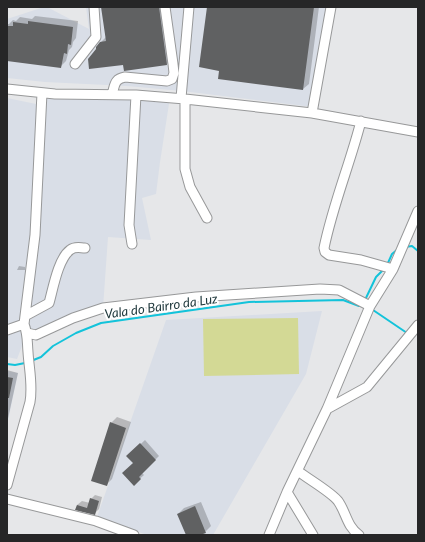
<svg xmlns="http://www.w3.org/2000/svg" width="425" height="542" viewBox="0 0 425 542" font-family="Lato,sans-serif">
  <rect width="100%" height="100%" fill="#e6e7e9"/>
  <path fill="#d9dee7" d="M44,7H47L89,29L86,7H331L313,107L182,91L127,86L45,82L7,78V19Z
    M42,93L170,97L160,162L156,194L142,198L151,240L108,237L103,308L50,329L27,333L17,359L7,357V98L41,105Z
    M322,311L306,374L213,535H147L97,517L166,320Z
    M7,371L18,373L7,426Z"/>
  <path fill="#d3d995" d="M298,318L299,374L204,376L203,319Z"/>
  <path fill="#0003" d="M102,7H165L172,59L167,64H124L98,49L100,43L106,37Z
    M208,7H319L309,84L303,89L220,70Z
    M35,16L78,21L76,38L73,42L72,47L69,50L66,61L60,67L7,60V24H9L13,20L16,21L20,17L32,19Z
    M19,266L25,267V270H17Z
    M7,370L18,373L7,423Z
    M117,417L131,422L112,479L106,485L111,423Z
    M145,440L159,456L142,473L144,475L134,484V463L128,456Z
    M95,495L102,497L99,509L95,513L76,509L77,505L82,501L90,503L91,499Z
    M201,502L211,526L205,532L198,535H187L178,514L184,508Z"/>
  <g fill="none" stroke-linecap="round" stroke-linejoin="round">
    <path stroke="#13c3da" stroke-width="2" d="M405,247L412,246L418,251
      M387,265L392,254L398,249
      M365,300L376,277L383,270
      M371,311L373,310L407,333
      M31,361L41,357L53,346L76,333L101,323L249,302L343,300L359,306L360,305
      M7,364L15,365L25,363"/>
  </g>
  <path fill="#606162" d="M101,7H159L167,65L124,71L123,65L89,69L88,59L96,49V47L100,42L106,41Z
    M207,7H314L303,90L218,79L219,71L199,67Z
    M28,21L73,27L71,45L68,44L67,54L64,53L61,68L7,61V26H13V22L28,24Z
    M7,377L13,378L9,398H7Z
    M110,422L126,428L107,486L91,481Z
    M140,443L156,460L139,477L141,479L134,486L122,473L133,463L126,456Z
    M90,498L99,501L95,515L75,510L77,505L87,508Z
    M195,506L206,533L200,535H186L177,514Z"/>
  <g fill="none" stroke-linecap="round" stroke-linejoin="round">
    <defs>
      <path id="minor" d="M75,64L96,37L94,7
        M7,89L55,94L136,95L185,99L312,113L418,132
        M112,94C115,85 114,79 125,77L167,81L172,79L174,73L173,64L165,7
        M181,98L189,7
        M185,99V169L190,187L207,218
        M312,113L331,7
        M361,121C350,164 333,204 324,248L325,252L329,255L361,260L393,269
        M132,244L129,225L136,95
        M25,316L49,303C53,289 58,259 70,250C75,246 80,248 85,248
        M7,330L24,324
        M27,333L36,335L73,318L103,308L196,297L320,289L339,290L370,306
        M327,409L367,387L418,325
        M298,471C308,479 331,492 338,501C346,512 347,527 359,535
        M7,485L30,402C33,385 29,369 28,352C27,341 28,335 24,324L35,235L42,93
        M287,492L313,535
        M7,499L96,521L134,535
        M269,535L287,492L327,409L370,306L393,269L418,211"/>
    </defs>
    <use href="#minor" stroke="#979899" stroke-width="11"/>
    <use href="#minor" stroke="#fff" stroke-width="9"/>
  </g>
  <g text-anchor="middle" stroke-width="4" stroke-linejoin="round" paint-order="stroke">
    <g font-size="13" font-style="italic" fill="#20393d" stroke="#fff">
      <text transform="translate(161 306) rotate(-8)" y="5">Vala do Bairro da Luz</text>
    </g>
  </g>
  <rect width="425" height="542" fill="none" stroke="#262627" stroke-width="16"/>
</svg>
